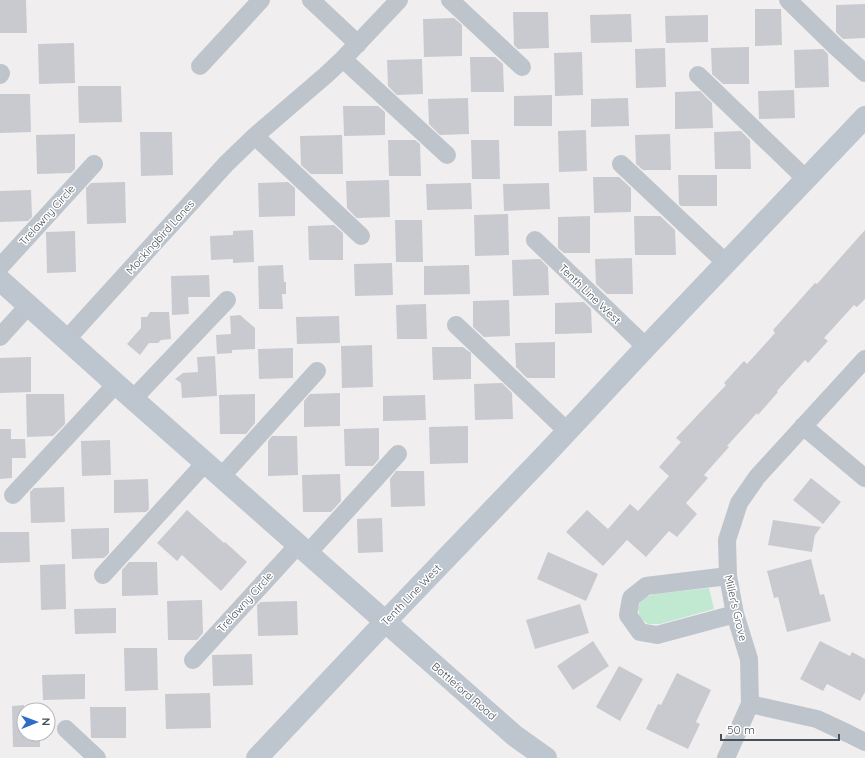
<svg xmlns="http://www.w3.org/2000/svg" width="865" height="758" viewBox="0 0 865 758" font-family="Quicksand,sans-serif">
  <rect width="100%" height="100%" fill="#f0eeee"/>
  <path fill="#c1e9d2" d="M709,588L714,609L660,624H648L640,618L638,608L642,598L655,594Z"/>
  <path fill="#c9cad0" d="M0,0H26L27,33H0Z
    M865,4V38L843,39L836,32V5Z
    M755,9H781L782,45L755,46Z
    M513,12H548L549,48L518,49L514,45Z
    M631,14L632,42L591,43L590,15Z
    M708,15V42L666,43L665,16Z
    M454,18L462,25V56L424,57L423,19Z
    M74,43L75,83L39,84L38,44Z
    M749,47V84H723L712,74L711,48Z
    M665,48L666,87L636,88L635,49Z
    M823,49L828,54L829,87L795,88L794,50Z
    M582,52L583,95L555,96L554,53Z
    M470,57H495L503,64L504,92H471Z
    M422,59L423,94L397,95L388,86L387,60Z
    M78,86H121L122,122L79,123Z
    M794,90L795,118L759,119L758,91Z
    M700,91L712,103L713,128L675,129V92Z
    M0,94H30L31,132L0,133Z
    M552,95V126H514V96Z
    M468,98L469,134L440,135L429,124L428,99Z
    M628,98L629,126L591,127V99Z
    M343,106H378L385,112V135L344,136Z
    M586,130L587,171L559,172L558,131Z
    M741,131L750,140L751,169H715L714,132Z
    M140,132H172L173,175L141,176Z
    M75,134V169L71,173L37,174L36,135Z
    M670,134L671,170H643L636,164L635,135Z
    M342,135L343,174H311L301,165L300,136Z
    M388,140H415L420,144L421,176H389Z
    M471,140H499L500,179H472Z
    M678,175H717V206H681L679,204Z
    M593,177H619L631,188V212L594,213Z
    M389,180L390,217L357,218L347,208L346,181Z
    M125,182L126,223L87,224L86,188L91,183Z
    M288,182L295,188V216L259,217L258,183Z
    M471,183L472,209L427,210L426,184Z
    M549,183L550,209L504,211L503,184Z
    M31,190L32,217L28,221L0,222V191Z
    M508,214L509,255L475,256L474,215Z
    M590,216V253H564L558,248V217Z
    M634,216H660L675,230L676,255H635Z
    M395,220H422L423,262H396Z
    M334,225L343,233V260H309L308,226Z
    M253,230L254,262L233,263V259L211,260L210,236L233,235V231Z
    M865,230V299L857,307L854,305L824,338L828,341L808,363L805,360L777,391L778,392L758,415L757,413L727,446L729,447L704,475L708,478L686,503L697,514L677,537L669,531L646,557L627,540L603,566L566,532L587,510L608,529L630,504L638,511L669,476L659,467L681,442L676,438L726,385L724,383L744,361L747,364L775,333L773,330L815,283L817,284Z
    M75,231L76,272L47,273L46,232Z
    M632,258L633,294H607L596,284L595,259Z
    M540,259L548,267L549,295L513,296L512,260Z
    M392,263L393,295L355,296L354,264Z
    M283,265L284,282H286V294H282L283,309H259L258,266Z
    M469,265L470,294L424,295V266Z
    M209,275L210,297H188L189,314L172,315L171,276Z
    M509,300L510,336L484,337L473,327V301Z
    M584,302L591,309L592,333L555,334V303Z
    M426,304L427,339H397L396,305Z
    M150,312H169L171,339L161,340L158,343H149L140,355L127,344L141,328V317H147Z
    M240,315L255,328V349L232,350V353L217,354L216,335L231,334L230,316Z
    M339,316L340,343L297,344L296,317Z
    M555,342V378H527L516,367L515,343Z
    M372,345L373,387L342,388L341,346Z
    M432,347H463L471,353V379L433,380Z
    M293,348V378L259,379L258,349Z
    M215,356L217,396L182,398L181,383L175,379L183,373L198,372L197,357Z
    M31,357V392L0,393V358Z
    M502,383L512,393L513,419L475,420L474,384Z
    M340,393V426L304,427V401L310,394Z
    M26,394H64L65,424L53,436L27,437Z
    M255,394V423L246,434H220L219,395Z
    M425,395L426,420L383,421V396Z
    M468,426V463L430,464L429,427Z
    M379,428V459L373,466H345L344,429Z
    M0,429H11V439H25L26,458H12V478L0,479Z
    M272,436H297L298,475L268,476V441Z
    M110,440L111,475L82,476L81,441Z
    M396,471H424L425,506L391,507L390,479Z
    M340,474L341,501L331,512H303L302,475Z
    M811,478L841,502L823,524L793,500Z
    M148,479L149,509L146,512L114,513V480Z
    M64,487L65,522L31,523L30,492L34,488Z
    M187,510L224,543L225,542L247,562L221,591L182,555L177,561L157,543Z
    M382,518L383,552L358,553L357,519Z
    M773,520L821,527L815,535L812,552L768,545Z
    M109,528V553L104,558L72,559L71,529Z
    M0,532H29L30,562L0,563Z
    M548,552L598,574L586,601L537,579Z
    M811,559L820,595L824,594L831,621L787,632L778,597L774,598L767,571Z
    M129,562H157L158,595L122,596V570Z
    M65,564L66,609L41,610L40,565Z
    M202,600L203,633L197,640H168L167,601Z
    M297,601L298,635L258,636L257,605L261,602Z
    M580,604L589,633L535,649L526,620Z
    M116,608V633L75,634L74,609Z
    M593,641L609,666L573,690L557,666Z
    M820,641L850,656L852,652L865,659V692L860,701L827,684L823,691L800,679Z
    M124,648H157L158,690L125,691Z
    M252,654L253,685L213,686L212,655Z
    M619,666L643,679L620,721L596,707Z
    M677,673L711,690L696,722L700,724L688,749L646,729L658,704L661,705Z
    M85,674V699L43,700L42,675Z
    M210,693L211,728L166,729L165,694Z
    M24,705V734H40V747H13L12,706Z
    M90,707H126V738H91Z"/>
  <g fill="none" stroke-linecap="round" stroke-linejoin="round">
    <path stroke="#bec4cb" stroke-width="18" d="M311,0L358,44
      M450,0L522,67
      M788,0L835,46L865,73
      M343,59L447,155
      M200,66L261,0
      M0,75L1,73
      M698,75L806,179
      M255,136L361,236
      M621,164L726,263
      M535,240L646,347
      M0,267L94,164
      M456,325L567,431
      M0,337L28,306
      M66,340L226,164L255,136L326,75L343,59L399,0
      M133,399L227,300
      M803,426L865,478
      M221,477L317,371
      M13,495L116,384
      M308,553L398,454
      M103,575L205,463
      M728,576L646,586L631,598L628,615L640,632L657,635L735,614
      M193,660L298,545
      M750,704L817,719L849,734L865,742
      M66,729L97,758
      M726,758L750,704L749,659L735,614L728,576L727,540L739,503L757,477L865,359"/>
    <path stroke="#bdc5cf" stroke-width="22" d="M0,280L116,384L515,736L546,758
      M257,758L385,622L547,453L646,347L865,117"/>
  </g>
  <g text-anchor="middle" stroke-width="3" stroke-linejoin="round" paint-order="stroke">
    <g font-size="11" fill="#485059" stroke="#fff">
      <text transform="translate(47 215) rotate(-48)" y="4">Trelawny Circle</text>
      <text transform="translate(160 237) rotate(-48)" y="4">Mockingbird Lanes</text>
      <text transform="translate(590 294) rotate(44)" y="4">Tenth Line West</text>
      <text transform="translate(411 595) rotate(-46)" y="4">Tenth Line West</text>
      <text transform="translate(245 602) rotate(-48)" y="4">Trelawny Circle</text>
      <text transform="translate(736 608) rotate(77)" y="4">Miller's Grove</text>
      <text transform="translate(464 691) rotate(41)" y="4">Battleford Road</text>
    </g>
  </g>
  <g transform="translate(36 722) rotate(89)"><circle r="19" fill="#ffffff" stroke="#b6b9bd"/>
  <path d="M0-3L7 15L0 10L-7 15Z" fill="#2e6cca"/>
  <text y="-6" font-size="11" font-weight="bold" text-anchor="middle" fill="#485059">N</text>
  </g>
  <path d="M721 734v6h118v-6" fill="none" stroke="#485059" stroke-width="2"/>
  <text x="727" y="734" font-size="12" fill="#485059" stroke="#ffffff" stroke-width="3" paint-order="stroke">50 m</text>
</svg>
